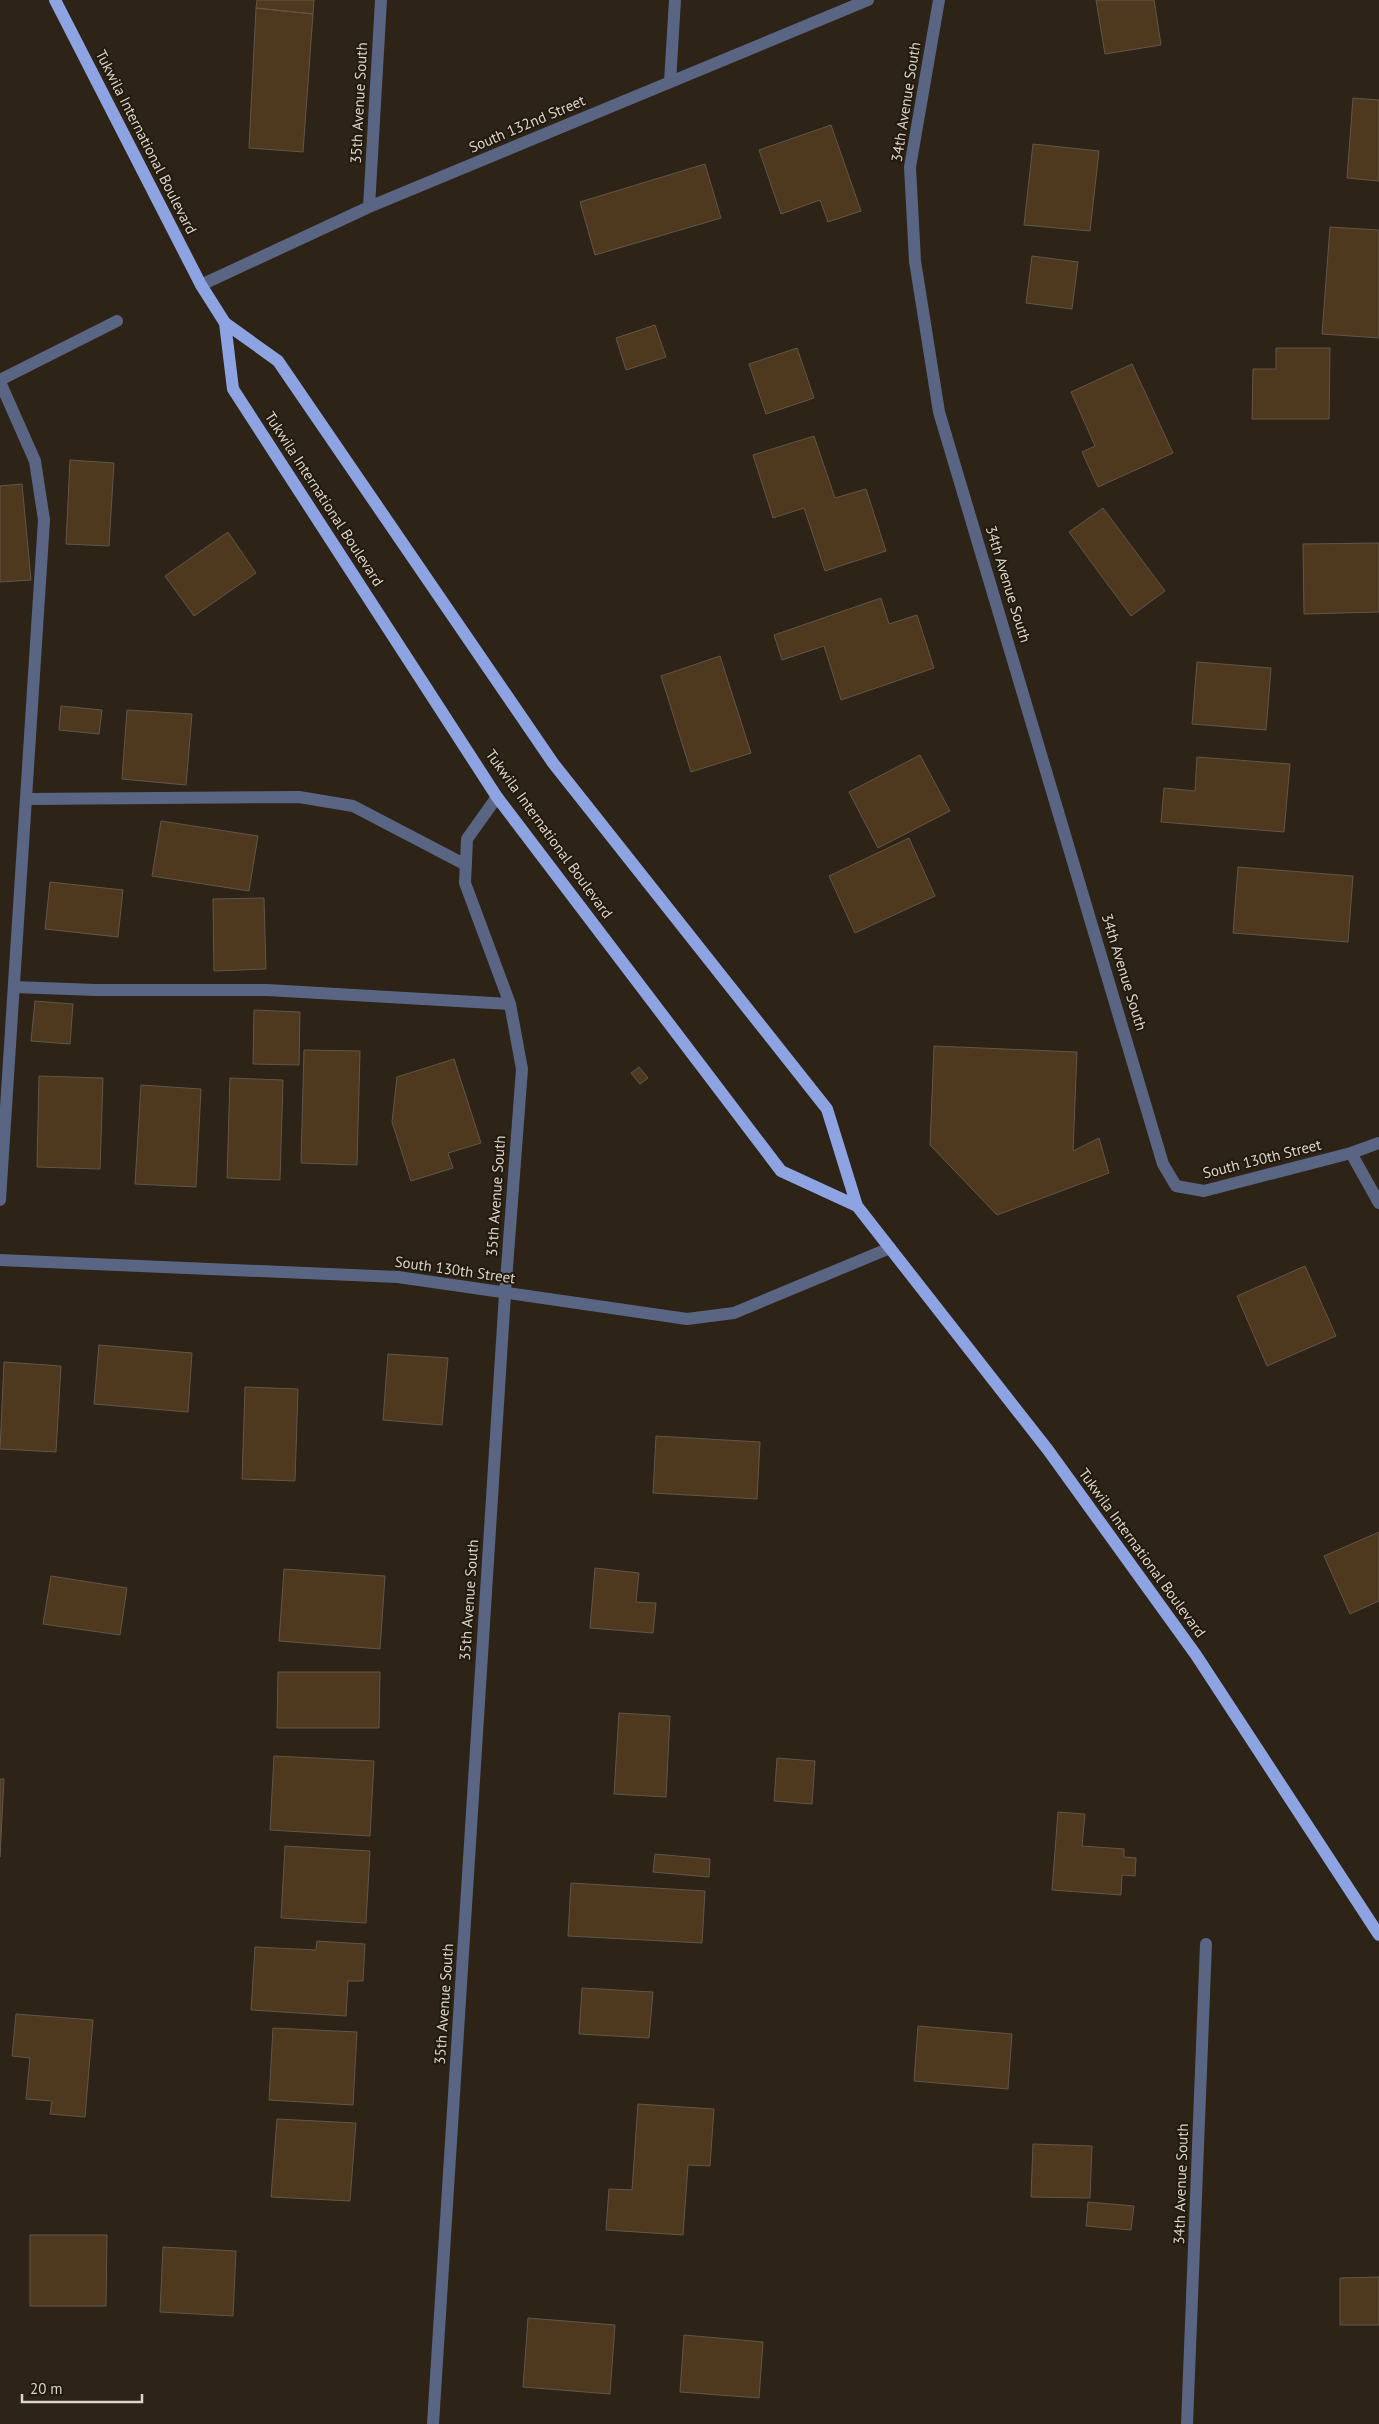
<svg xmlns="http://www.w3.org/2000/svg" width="1379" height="2424" viewBox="0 0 1379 2424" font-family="'PT Sans',sans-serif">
  <rect width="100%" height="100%" fill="#2d2317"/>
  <path fill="#4e391f" stroke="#625648" d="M257,0H314L313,14L256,8Z
    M1096,0H1154L1161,45L1105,54Z
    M256,8L313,14L303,152L249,148Z
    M1353,98L1379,100V181L1347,178Z
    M831,125L861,211L828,222L820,200L781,214L759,150Z
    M1033,144L1099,151L1090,231L1024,225Z
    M705,164L721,218L595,255L580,202Z
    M1330,227L1379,230V338L1322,334Z
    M1032,256L1078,262L1072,309L1026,303Z
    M655,325L666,357L626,370L616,338Z
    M797,348L814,398L766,414L749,364Z
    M1276,348H1330L1329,419H1252L1253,369H1276Z
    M1132,364L1173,453L1098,487L1082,452L1095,446L1071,392Z
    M814,436L835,498L866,489L886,551L825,571L804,508L773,518L753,455Z
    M70,460L114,463L109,546L66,544Z
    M22,484L31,580L0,582V486Z
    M1103,508L1165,591L1131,616L1069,532Z
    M228,532L256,573L194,616L165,576Z
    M1379,543V612L1304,614L1303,544Z
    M881,598L889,624L917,615L934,668L841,700L824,646L782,660L774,635Z
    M720,656L751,753L691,772L661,676Z
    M1197,662L1271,668L1266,730L1192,724Z
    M61,706L102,710L99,734L59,730Z
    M127,710L192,714L186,785L122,779Z
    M920,755L950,811L878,848L849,792Z
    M1197,757L1290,764L1284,832L1161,822L1164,788L1195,791Z
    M161,821L258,836L249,891L152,876Z
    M909,838L935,896L855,933L829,876Z
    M1238,867L1353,876L1348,942L1233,933Z
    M50,882L123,890L118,937L45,929Z
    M264,898L266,969L214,971L213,899Z
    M35,1001L73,1004L70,1044L31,1041Z
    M254,1010L300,1012L299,1065L253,1064Z
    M934,1046L1077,1052L1073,1151L1099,1138L1109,1173L997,1215L930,1145Z
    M304,1050L360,1051L357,1165L301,1163Z
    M454,1059L481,1143L448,1153L453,1168L411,1181L392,1122L397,1077Z
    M639,1067L648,1078L640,1084L631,1073Z
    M39,1076L103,1078L100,1169L37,1167Z
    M230,1078L283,1080L280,1180L227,1178Z
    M141,1085L201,1089L196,1187L135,1184Z
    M1305,1266L1336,1336L1267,1366L1237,1296Z
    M99,1345L192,1353L188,1412L94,1404Z
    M388,1354L448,1358L442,1425L383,1420Z
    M4,1362L61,1366L56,1452L0,1449Z
    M245,1387L298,1389L295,1481L242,1479Z
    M656,1436L760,1442L757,1499L653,1493Z
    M1379,1532V1601L1350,1614L1324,1556Z
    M595,1568L639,1573L636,1602L656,1603L653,1633L590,1628Z
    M284,1569L385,1576L380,1649L279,1641Z
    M51,1576L127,1588L120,1635L43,1624Z
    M278,1672H380L379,1728H277Z
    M619,1713L670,1716L666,1797L614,1794Z
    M274,1756L374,1761L370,1836L270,1830Z
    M777,1758L815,1761L812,1804L774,1801Z
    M0,1779H4L0,1857Z
    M1058,1812L1085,1814L1082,1846L1124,1849V1857L1136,1858L1135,1876L1122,1875L1121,1895L1052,1890Z
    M285,1846L370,1851L366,1923L281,1918Z
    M655,1854L710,1859L709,1877L653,1872Z
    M571,1883L705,1891L702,1943L568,1936Z
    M317,1941L365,1944L363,1981H348L346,2016L251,2010L255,1947L316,1950Z
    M582,1988L653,1992L649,2038L579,2034Z
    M16,2014L93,2020L85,2117L50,2114L52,2101L26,2099L30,2058L12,2056Z
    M918,2026L1012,2034L1008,2089L914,2081Z
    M273,2028L357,2032L353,2105L269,2100Z
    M638,2104L714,2109L710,2166L688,2165L683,2235L606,2230L609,2189L632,2190Z
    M277,2119L356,2123L350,2201L271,2197Z
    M1033,2144L1092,2146L1090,2198L1031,2197Z
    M1088,2202L1134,2206L1131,2230L1086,2226Z
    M30,2235H107L106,2306H30Z
    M163,2247L236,2251L233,2316L160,2312Z
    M1379,2277V2325H1340V2278Z
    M528,2318L615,2325L610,2394L523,2387Z
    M684,2335L763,2342L759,2398L680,2392Z"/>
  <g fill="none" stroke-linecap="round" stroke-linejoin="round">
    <path stroke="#5a6583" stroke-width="12" d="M939,0L910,167L915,261L939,412L1163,1164L1176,1186L1204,1191L1351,1153L1379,1143
      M670,82L675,0
      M369,207L381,0
      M201,285L369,207L868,0
      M0,380L117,321
      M0,382L35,461L44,520L0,1200
      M26,799L299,797L353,806L466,865
      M14,987L96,990H267L510,1004
      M1351,1153L1379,1203
      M0,1260L398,1277L687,1319L734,1313L890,1248
      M433,2424L505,1294L522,1069L510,1004L465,883L467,839L497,797
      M1187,2424L1206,1944"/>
    <path stroke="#8ea4e2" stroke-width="12" d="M55,0L201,285L225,323L278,361L553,763L827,1109L857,1206L1048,1450L1196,1655L1379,1935
      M225,323L233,389L497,797L781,1171L857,1206"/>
  </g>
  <g text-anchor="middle" stroke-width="4" stroke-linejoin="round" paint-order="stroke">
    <g font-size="15" fill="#dbd5cd" stroke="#231a0e">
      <text transform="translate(906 102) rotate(-81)" y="5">34th Avenue South</text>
      <text transform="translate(359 103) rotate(-87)" y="5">35th Avenue South</text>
      <text transform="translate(527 124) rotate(-23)" y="5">South 132nd Street</text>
      <text transform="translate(146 142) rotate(63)" y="5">Tukwila International Boulevard</text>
      <text transform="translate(324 499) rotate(57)" y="5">Tukwila International Boulevard</text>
      <text transform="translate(1008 584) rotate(73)" y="5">34th Avenue South</text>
      <text transform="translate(549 834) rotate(54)" y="5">Tukwila International Boulevard</text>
      <text transform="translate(1124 972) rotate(73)" y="5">34th Avenue South</text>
      <text transform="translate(1262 1159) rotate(-14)" y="5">South 130th Street</text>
      <text transform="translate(496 1196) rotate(-86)" y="5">35th Avenue South</text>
      <text transform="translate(455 1270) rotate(8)" y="5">South 130th Street</text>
      <text transform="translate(1142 1553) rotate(54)" y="5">Tukwila International Boulevard</text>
      <text transform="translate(469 1600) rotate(-86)" y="5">35th Avenue South</text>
      <text transform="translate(444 2004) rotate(-86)" y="5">35th Avenue South</text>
      <text transform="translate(1181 2184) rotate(-88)" y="5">34th Avenue South</text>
    </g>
  </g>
  <path d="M22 2394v8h120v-8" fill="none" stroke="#dbd5cd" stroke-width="2.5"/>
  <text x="30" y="2394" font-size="15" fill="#dbd5cd" stroke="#231a0e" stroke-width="4" paint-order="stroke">20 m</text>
</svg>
